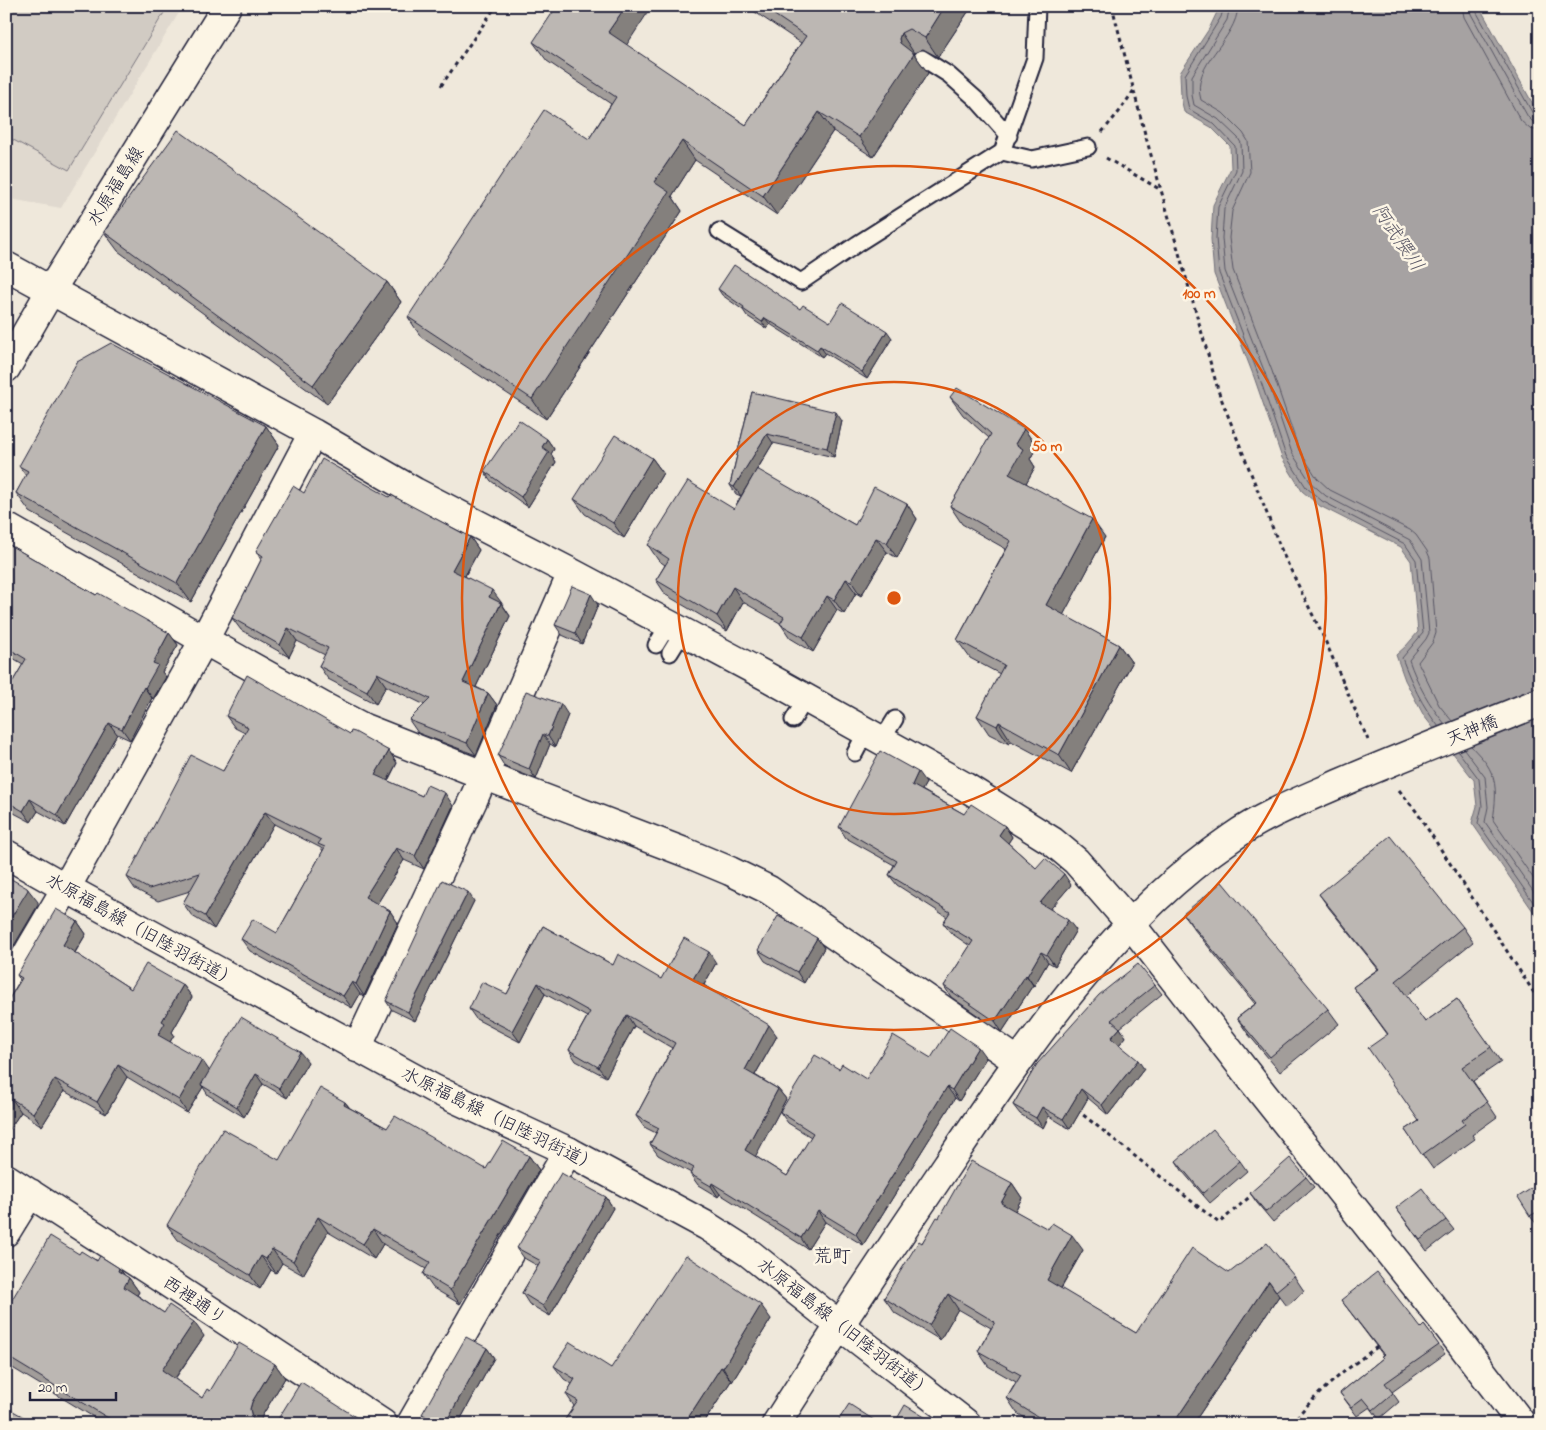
<svg xmlns="http://www.w3.org/2000/svg" width="1546" height="1430" viewBox="0 0 1546 1430" font-family="'Indie Flower','Klee One',sans-serif">
  <rect width="100%" height="100%" fill="#efe8db"/>
  <filter id="ink" filterUnits="userSpaceOnUse"><feTurbulence type="fractalNoise" baseFrequency=".02" numOctaves="2"/><feDisplacementMap in="SourceGraphic" scale="10" xChannelSelector="R" yChannelSelector="G"/><feConvolveMatrix kernelMatrix="1 2 1 2 8 2 1 2 1" color-interpolation-filters="sRGB"/></filter>
  <g filter="url(#ink)">
    <path fill="#e0d9cf" d="M6,6H183L61,208L10,199L6,206Z"/>
    <path fill="#d1cbc3" stroke="#7a767f" d="M6,6H168L69,170L6,136Z"/>
    <path fill="#a6a2a2" stroke="#716f79" d="M1220,6H1479L1540,117V921L1472,823L1477,806L1474,780L1424,716L1405,680L1396,655L1406,646L1418,632L1411,561L1401,547L1320,506L1302,491L1282,458L1254,377L1214,274L1211,239L1213,205L1231,168L1230,146L1211,127L1184,112L1181,97L1180,73L1209,29Z"/>
    <g fill="none" stroke-linecap="round" stroke-linejoin="round">
      <path stroke="#575564" stroke-width="1" d="M1224,6L1221,17L1185,75L1186,96L1189,109L1214,124L1235,146L1236,170L1218,207L1216,238L1219,273L1259,376L1286,456L1306,487L1322,501L1405,544L1416,560L1423,633L1402,658C1411,682 1422,706 1439,727
        M1230,6L1227,20L1192,76V95L1194,105L1218,119L1238,138L1241,143L1242,171L1224,209L1222,238L1225,271L1265,373L1292,453L1311,483L1326,496L1410,540L1422,559L1429,633L1426,639L1409,660C1417,683 1429,705 1445,724
        M1238,6C1237,41 1190,63 1201,100L1223,113L1243,133L1248,141L1250,172L1232,211L1229,238L1233,270L1272,371L1299,450L1317,478L1330,490L1410,530L1416,535L1427,551L1430,558L1436,633L1433,642L1418,662L1439,705L1452,721
        M1462,6L1464,17L1521,121L1530,129L1540,131
        M1469,6L1471,14L1528,117L1533,122L1540,123
        M1475,6L1476,11L1533,114L1540,117
        M1471,746C1478,754 1487,762 1491,772C1498,786 1495,806 1493,820L1540,888
        M1464,749L1485,777L1488,807L1485,822L1540,901
        M1458,751L1479,779L1482,806L1478,823L1540,912"/>
      <defs>
        <path id="lane" d="M922,58L949,75L976,99L1009,136
          M1002,152L1032,159L1088,147
          M719,231L801,282L857,244L1002,152L1035,58L1037,6
          M656,645L669,624
          M670,653L683,632
          M793,720L806,698
          M882,740L895,719
          M855,753L866,732"/>
        <path id="street" d="M6,266L313,433L415,492L572,573L764,675L964,786L1052,841L1076,861L1130,923L1263,1094L1442,1319L1522,1424
          M6,527L204,640L324,707L364,728L483,775L687,853L730,871L769,890L1017,1061
          M6,990L66,888L204,640L313,433
          M357,1048L474,798L572,573
          M6,1178L150,1271L383,1424
          M6,1232L30,1193
          M411,1424L568,1151"/>
        <path id="secondary" d="M6,368L51,290L227,6
          M6,854L66,888L434,1089L568,1151L707,1226L749,1253L839,1325L967,1424
          M776,1424C832,1336 889,1250 947,1165C1028,1046 1111,920 1231,838C1265,814 1305,799 1343,782C1408,754 1474,729 1540,702"/>
      </defs>
      <use href="#lane" stroke="#22223b" stroke-width="19"/>
      <use href="#street" stroke="#22223b" stroke-width="31"/>
      <use href="#secondary" stroke="#22223b" stroke-width="31"/>
      <path stroke="#22223b" stroke-width="3" stroke-dasharray="4 4" stroke-linecap="butt" d="M1112,6L1145,134L1219,393L1283,554L1324,638L1368,740
        M441,86L496,6
        M1102,132L1119,112L1134,90
        M1106,158L1161,190
        M1399,790L1416,811L1540,1002
        M1077,1110L1219,1223L1253,1194
        M1291,1424C1316,1393 1347,1368 1380,1345"/>
      <use href="#lane" stroke="#fcf5e5" stroke-width="15"/>
      <use href="#street" stroke="#fcf5e5" stroke-width="28"/>
      <use href="#secondary" stroke="#fcf5e5" stroke-width="28"/>
    </g>
    <path fill="#a29d9a" stroke="#22223b" d="M746,6H972L938,57L923,49L914,53V54L928,73L873,157L833,131L777,215L695,160L672,196L682,211L546,419L421,337L408,317L589,139L611,104L547,61L533,42L626,45L746,125L801,43Z
      M104,232L387,282L401,302L327,404L118,251Z
      M718,289L800,309L830,322L892,338L867,379L825,353L822,357L770,324L767,329L747,316L743,310L722,295Z
      M752,392L842,421L834,457L773,443L757,470L855,525L907,504L917,519L897,558L887,552L861,596L856,593L844,614L837,610L813,652L790,638L780,623L743,602L727,631L666,595L656,580L665,565L658,560L648,545L734,509L741,496L736,494L730,485Z
      M950,397L1024,429L1037,447L1030,459L1035,467L1026,483L1105,537L1063,615L1119,645L1132,663L1071,773L1011,741L1009,744L989,734L977,716L1000,674L970,658L957,640L1006,549L962,524L950,506L989,438L963,415Z
      M266,426L279,445L191,602L30,512L16,493L26,476L19,466Z
      M547,439L554,449L551,454L556,462L528,507L491,481L484,471Z
      M652,458L663,473L624,538L585,514L574,499Z
      M304,493L389,497L470,537L479,550L465,576L501,602L510,616L476,687L488,693L497,705L476,755L418,733L409,720L425,705L386,686L376,704L328,679L319,666L325,655L297,641L289,657L241,630L232,618L261,560L256,551Z
      M6,543L96,595L169,633L178,645L162,672L166,677L153,699L152,698L130,740L117,734L65,826L38,811L31,822L14,813L13,814L6,810V693L23,664L6,654Z
      M598,605L582,644L562,635L555,625Z
      M568,715L555,747L550,744L536,779L505,767L498,756Z
      M226,716L350,734L389,751L397,763L388,781L422,796L453,806L424,869L404,860L377,904L390,911L398,923L364,996L360,994L352,1008L250,951L241,939L277,933L323,851L321,848L274,824L214,929L192,916L183,903L190,891L158,901L135,889L127,877L223,771L245,733L235,728Z
      M926,783L922,790L964,814L1005,826L1012,837L1008,843L1036,868L1071,885L1050,909L1076,930L1055,966L1048,962L1034,986L1033,985L1002,1032L951,997L944,986L970,946L951,933L943,923L947,917L897,885L889,875L894,865L846,838L839,827Z
      M1319,894L1463,927L1473,942L1406,996L1425,1022L1457,999L1501,1062L1473,1081L1497,1117L1472,1135L1475,1139L1433,1169L1405,1130L1419,1121L1388,1035L1353,987L1378,969L1329,908Z
      M474,901L415,1021L392,1010L386,1001Z
      M1183,914L1328,1009L1339,1024L1280,1072L1248,1034L1237,1018L1255,1004L1194,929Z
      M77,921L86,934L75,953L131,989L183,985L192,997L172,1032L174,1035L170,1042L210,1071L308,1062L287,1098L263,1084L244,1117L208,1095L203,1087L187,1113L127,1077L106,1114L64,1091L42,1126L21,1112L6,1134V1004L20,980L17,975Z
      M543,926L613,965L661,979L716,963L704,985L777,1036L755,1075L778,1089L786,1099L755,1156L787,1176L811,1137L788,1123L780,1112L839,1069L866,1079L931,1058H986L959,1101L955,1098L863,1245L825,1222L808,1249L720,1194L718,1197L698,1185L690,1174L691,1173L658,1155L650,1144L656,1133L644,1127L636,1116L672,1048L634,1026L606,1077L576,1061L569,1050L587,1017L545,994L520,1042L476,1019L469,1009L507,994Z
      M817,938L824,948L804,983L765,961L758,950Z
      M1155,985L1162,994L1120,1028L1126,1037L1119,1045L1144,1069L1108,1115L1088,1098L1070,1129L1049,1116L1043,1128L1020,1114L1013,1105L1037,1064Z
      M345,1102L350,1108L387,1128L486,1169L529,1156L539,1170L460,1304L433,1288L423,1274L426,1269L383,1244L374,1259L328,1232L303,1275L282,1263L276,1273L271,1270L260,1289L178,1240L167,1225L279,1160Z
      M1176,1161H1240L1247,1171L1210,1203L1183,1172Z
      M1306,1177L1314,1187L1273,1222L1257,1203L1250,1193Z
      M1012,1183L1022,1198L1015,1211L1083,1250L1061,1289L1136,1333L1229,1273L1294,1276L1304,1291L1287,1306L1279,1296L1193,1424H1035L1017,1413L1007,1398L1016,1382L988,1366L978,1351L991,1328L958,1309L940,1340L895,1313L884,1298L939,1218Z
      M1540,1183V1224L1538,1226L1530,1216Z
      M606,1197L613,1208L550,1316L529,1304L522,1293L538,1266L524,1258L517,1248Z
      M1396,1208L1446,1220L1454,1230L1427,1251Z
      M79,1254L119,1268L125,1276L129,1278L139,1292L137,1295L164,1313L204,1336L175,1379L202,1398L210,1391L275,1364L285,1378L262,1416L260,1424H105L6,1364V1299L11,1301Z
      M1341,1300L1421,1328L1424,1325L1445,1354L1392,1392L1399,1402L1379,1419L1370,1407L1357,1416L1340,1393L1383,1358V1355Z
      M771,1319L732,1382L731,1381L703,1424H562L574,1406L566,1394L572,1384L564,1379L554,1366L611,1368Z
      M487,1348L494,1358L458,1424H429L422,1414Z"/>
    <path fill="#84807d" stroke="#22223b" d="M626,6H652L622,52L608,32Z
      M945,6H972L938,57L925,38Z
      M901,33L914,53V55V54L928,73L873,157L859,137L900,43L899,39Z
      M819,112L833,131L777,215L763,196Z
      M682,141L695,160L672,196L682,211L546,419L532,399L654,182Z
      M387,282L401,302L327,404L313,385Z
      M765,318L770,324L767,329L762,322Z
      M887,331L892,338L867,379L862,372Z
      M820,346L825,353L822,357L817,350Z
      M836,412L842,421L834,457L827,448Z
      M266,426L279,445L191,602L177,583Z
      M1024,429L1037,447L1030,459L1035,467L1021,492L1009,474L1015,444Z
      M767,434L773,443L741,496L734,487Z
      M547,439L554,449L551,454L556,462L528,507L521,497L542,447Z
      M652,458L663,473L624,538L613,523Z
      M907,504L917,519L897,558L887,543Z
      M1092,519L1105,537L1059,623L1046,605Z
      M470,537L479,550L461,583L452,570Z
      M876,538L887,552L861,596L851,581Z
      M846,579L856,593L844,614L834,600Z
      M733,587L743,602L727,631L717,616Z
      M492,590L501,602L498,610L489,597Z
      M591,594L598,605L582,644L575,633Z
      M827,596L837,610L813,652L803,637Z
      M501,603L510,616L472,695L463,682Z
      M288,628L297,641L289,657L280,645Z
      M169,633L178,645L162,672L166,677L153,699L145,688L153,663Z
      M1119,645L1132,663L1071,773L1059,755Z
      M377,673L386,686L376,704L367,691Z
      M144,687L152,698L130,740L122,729Z
      M488,693L497,705L476,755L467,743Z
      M561,704L568,715L555,747L548,736Z
      M999,722L1011,741L1009,744L997,726Z
      M109,723L117,734L65,826L57,815Z
      M543,734L550,744L536,779L529,769Z
      M389,751L397,763L384,787L375,775Z
      M918,772L926,783L919,795L912,785Z
      M445,793L453,806L424,869L415,856Z
      M30,799L38,811L31,822L23,811Z
      M6,802L14,813L13,814L6,804Z
      M265,812L274,824L214,929L205,916Z
      M1005,826L1012,837L1006,846L999,835Z
      M396,848L404,860L374,909L365,897Z
      M1064,874L1071,885L1047,913L1040,903Z
      M27,888L38,902V905L6,959V926Z
      M468,892L474,901L415,1021L408,1012Z
      M390,911L398,923L364,996L356,984Z
      M1068,920L1076,930L1055,966L1047,955Z
      M77,921L86,934L72,957L63,945Z
      M817,938L824,948L804,983L797,972Z
      M709,952L716,963L701,990L693,979Z
      M1041,952L1048,962L1034,986L1027,976Z
      M1026,975L1033,985L1002,1032L995,1021Z
      M352,982L360,994L352,1008L343,996Z
      M538,983L545,994L520,1042L512,1031Z
      M183,985L192,997L172,1032L174,1035L167,1047L158,1035L162,1021Z
      M627,1015L634,1026L606,1077L598,1067Z
      M769,1025L777,1036L752,1080L745,1070Z
      M1120,1028L1126,1037L1117,1047L1111,1038Z
      M978,1047L986,1058L959,1101L952,1090Z
      M300,1052L308,1062L287,1098L279,1088Z
      M202,1060L211,1073L201,1085L203,1087L187,1113L179,1100Z
      M1138,1060L1144,1069L1108,1115L1102,1105Z
      M118,1065L127,1077L106,1114L97,1102Z
      M256,1074L263,1084L244,1117L237,1107Z
      M55,1079L64,1091L42,1126L33,1113Z
      M947,1087L955,1098L863,1245L856,1234Z
      M778,1089L786,1099L753,1161L745,1150Z
      M1081,1089L1088,1098L1070,1129L1063,1119Z
      M12,1099L21,1112L6,1134V1108Z
      M345,1102L356,1117L344,1105Z
      M1042,1107L1049,1116L1043,1128L1036,1118Z
      M529,1156L539,1170L460,1304L450,1290Z
      M712,1183L720,1194L718,1197L711,1186Z
      M1012,1183L1022,1198L1011,1218L1001,1203Z
      M606,1197L613,1208L550,1316L543,1306Z
      M818,1211L825,1222L808,1249L801,1238Z
      M318,1217L328,1232L303,1275L293,1261Z
      M373,1229L383,1244L374,1259L363,1244Z
      M1072,1235L1083,1250L1057,1295L1047,1280Z
      M272,1249L282,1263L276,1273L266,1259Z
      M261,1256L271,1270L260,1289L250,1275Z
      M119,1268L128,1280L129,1278L139,1292L133,1301L124,1287L118,1271Z
      M1269,1281L1279,1296L1193,1424H1173Z
      M948,1294L958,1309L940,1340L929,1325Z
      M761,1305L771,1319L732,1382L723,1368Z
      M194,1322L204,1336L171,1384L162,1370Z
      M487,1348L494,1358L458,1424H445Z
      M275,1364L285,1378L262,1416L260,1424H256L252,1418L250,1409L252,1402Z
      M721,1367L731,1381L703,1424H684Z
      M125,1417L130,1424H121Z"/>
    <path fill="#bcb7b3" stroke="#22223b" d="M557,6H626L608,32L746,125L806,36L761,6H945L925,38L909,29L901,33L899,39L900,43L914,54L859,137L819,112L763,196L682,141L654,182L669,192L532,399L408,317L544,110L589,139L616,97L533,42Z
      M178,130L387,282L313,385L104,232Z
      M734,265L800,309L803,305L830,322L842,303L887,331L862,372L820,346L817,350L765,318L762,322L743,309L744,307L718,289Z
      M111,343L266,426L177,583L16,493L28,471L19,466L77,362Z
      M957,388L1024,429L1015,444L1023,449L1009,474L1092,519L1046,605L1119,645L1059,755L999,722L997,726L977,716L1004,665L957,640L1011,541L950,506L991,434L950,397Z
      M752,392L836,412L827,448L767,434L734,487L730,485Z
      M519,420L547,439L542,447L549,452L521,497L484,471Z
      M615,435L652,458L613,523L574,499Z
      M322,459L389,497L391,495L470,537L452,570L492,590L489,597L501,603L463,682L488,693L467,743L409,720L430,699L377,673L367,691L319,666L328,648L288,628L280,645L232,618L263,556L256,551L293,486L304,493Z
      M757,469L855,525L874,487L907,504L887,543L876,538L851,581L846,579L834,600L827,596L803,637L780,624L784,617L733,587L717,616L656,580L669,559L648,545L688,481L734,509Z
      M6,543L96,595L98,593L169,633L153,663L158,665L145,688L144,687L122,729L109,723L57,815L30,799L23,811L6,801V693L26,659L6,647Z
      M572,586L591,594L575,633L555,625Z
      M247,675L350,734L351,731L355,732L389,751L375,775L422,796L427,785L445,793L415,856L396,848L365,897L390,911L356,984L352,982L343,996L241,939L253,919L277,933L325,847L318,844L321,840L265,812L205,916L183,903L200,873L149,889L127,877L191,755L223,771L248,727L226,716Z
      M526,691L561,704L548,736L543,734L529,769L498,756Z
      M880,751L918,772L912,785L964,814L971,804L1005,826L999,835L1036,868L1045,858L1064,874L1040,903L1068,920L1047,955L1041,952L1027,976L1026,975L995,1021L944,986L973,941L943,923L950,912L889,875L897,861L839,827Z
      M1390,836L1463,927L1396,981L1425,1022L1457,999L1491,1047L1462,1067L1487,1102L1462,1120L1465,1124L1422,1155L1405,1130L1419,1121L1368,1048L1388,1034L1353,987L1379,969L1319,894Z
      M6,876L27,888L28,890L6,926Z
      M442,880L468,892L408,1012L386,1001Z
      M1222,882L1328,1009L1270,1057L1237,1018L1257,1003L1183,914Z
      M56,909L77,921L63,945L131,989L146,964L183,985L162,1021L165,1023L158,1035L202,1060L179,1100L118,1065L97,1102L55,1079L33,1113L12,1099L6,1108V1004L22,978L17,975Z
      M778,916L817,938L797,972L758,950Z
      M543,926L613,965L618,954L661,979L684,938L709,952L693,979L769,1025L745,1070L778,1089L745,1150L787,1176L813,1133L780,1112L815,1055L839,1069L842,1064L866,1079L893,1035L931,1058L950,1028L978,1047L952,1090L947,1087L856,1234L818,1211L801,1238L712,1183L711,1186L690,1174L694,1168L650,1144L659,1128L636,1116L675,1043L627,1015L598,1067L569,1050L590,1012L538,983L512,1031L469,1009L482,982L507,994Z
      M1138,964L1155,985L1111,1020L1120,1028L1111,1038L1138,1060L1102,1105L1081,1089L1063,1119L1042,1107L1036,1118L1013,1105L1037,1064L1099,995Z
      M241,1017L300,1052L279,1088L256,1074L237,1107L201,1085Z
      M320,1088L345,1102L344,1105L387,1128L395,1116L486,1169L503,1141L529,1156L450,1290L423,1274L430,1262L373,1229L363,1244L318,1217L293,1261L272,1249L266,1259L261,1256L250,1275L167,1225L223,1129L279,1160Z
      M1213,1129L1240,1161L1203,1193L1176,1161Z
      M1290,1158L1306,1177L1266,1212L1250,1193Z
      M971,1161L1012,1183L1001,1203L1048,1229L1052,1223L1072,1235L1047,1280L1136,1333L1192,1248L1229,1273L1267,1243L1294,1276L1276,1291L1269,1281L1173,1424H1050L1007,1398L1021,1375L978,1351L995,1322L948,1294L929,1325L884,1298L919,1241L922,1243L937,1217L939,1218Z
      M561,1173L606,1197L543,1306L522,1293L541,1261L517,1248Z
      M1540,1183V1210L1530,1216L1518,1197Z
      M1422,1188L1446,1220L1420,1240L1396,1208Z
      M50,1236L79,1254L81,1251L97,1261L100,1256L119,1268L118,1271L129,1278L124,1287L164,1313L169,1305L194,1322L162,1370L202,1398L207,1389L210,1391L239,1343L275,1364L252,1402L250,1409L252,1418L258,1424H135L125,1417L121,1424H118L6,1356V1299L11,1301Z
      M686,1255L761,1305L723,1368L721,1367L684,1424H562L578,1401L566,1394L575,1379L554,1366L570,1342L611,1368Z
      M1377,1272L1421,1328L1424,1325L1439,1345L1385,1383L1393,1393L1373,1410L1363,1398L1351,1407L1340,1393L1383,1358L1381,1356L1384,1355L1341,1300Z
      M466,1337L487,1348L445,1424H440L422,1414Z
      M301,1382L365,1423L368,1424H273L278,1419Z
      M849,1404L880,1424H836Z
      M905,1405L936,1424H894Z
      M6,1407L36,1424H6Z
      M1387,1420L1391,1424H1383Z"/>
  </g>
  <g fill="none" stroke="#de560e" stroke-width="2.5">
    <circle cx="894" cy="598" r="216"/>
    <circle cx="894" cy="598" r="432"/>
  </g>
  <g text-anchor="middle" stroke-width="5" stroke-linejoin="round" paint-order="stroke">
    <g font-size="18" fill="#22223b" stroke="#fcf5e5">
      <text transform="translate(115 186) rotate(-58)" y="6">水原福島線</text>
      <text transform="translate(1472 730) rotate(-22)" y="6">天神橋</text>
      <text transform="translate(142 930) rotate(29)" y="6">水原福島線（旧陸羽街道）</text>
      <text transform="translate(500 1119) rotate(26)" y="6">水原福島線（旧陸羽街道）</text>
      <text transform="translate(195 1300) rotate(34)" y="6">西裡通り</text>
      <text transform="translate(845 1328) rotate(38)" y="6">水原福島線（旧陸羽街道）</text>
    </g>
    <g font-size="19" font-style="italic" fill="#575564" stroke="#fcf5e5">
      <text transform="translate(1399 237) rotate(56)" y="7">阿武隈川</text>
    </g>
    <g font-size="19" fill="#22223b" stroke="#fcf5e5">
      <text x="832" y="1262">荒町</text>
    </g>
  </g>
  <circle cx="894" cy="598" r="8" fill="#de560e" stroke="#fcf5e5" stroke-width="2.5"/>
  <g font-size="15" text-anchor="middle" font-weight="bold" fill="#de560e" stroke="#fcf5e5" stroke-width="5" stroke-linejoin="round" paint-order="stroke">
    <text x="1199" y="298">100 m</text>
    <text x="1047" y="451">50 m</text>
  </g>
  <rect width="1546" height="1430" fill="none" stroke="#fcf5e5" stroke-width="25"/>
  <rect x="12" y="12" width="1521" height="1405" fill="none" stroke="#22223b" stroke-width="2" filter="url(#ink)"/>
  <path d="M30 1392v8h86v-8" fill="none" stroke="#22223b" stroke-width="2.5"/>
  <text x="38" y="1392" font-size="15" fill="#22223b" stroke="#fcf5e5" stroke-width="4" paint-order="stroke">20 m</text>
</svg>
